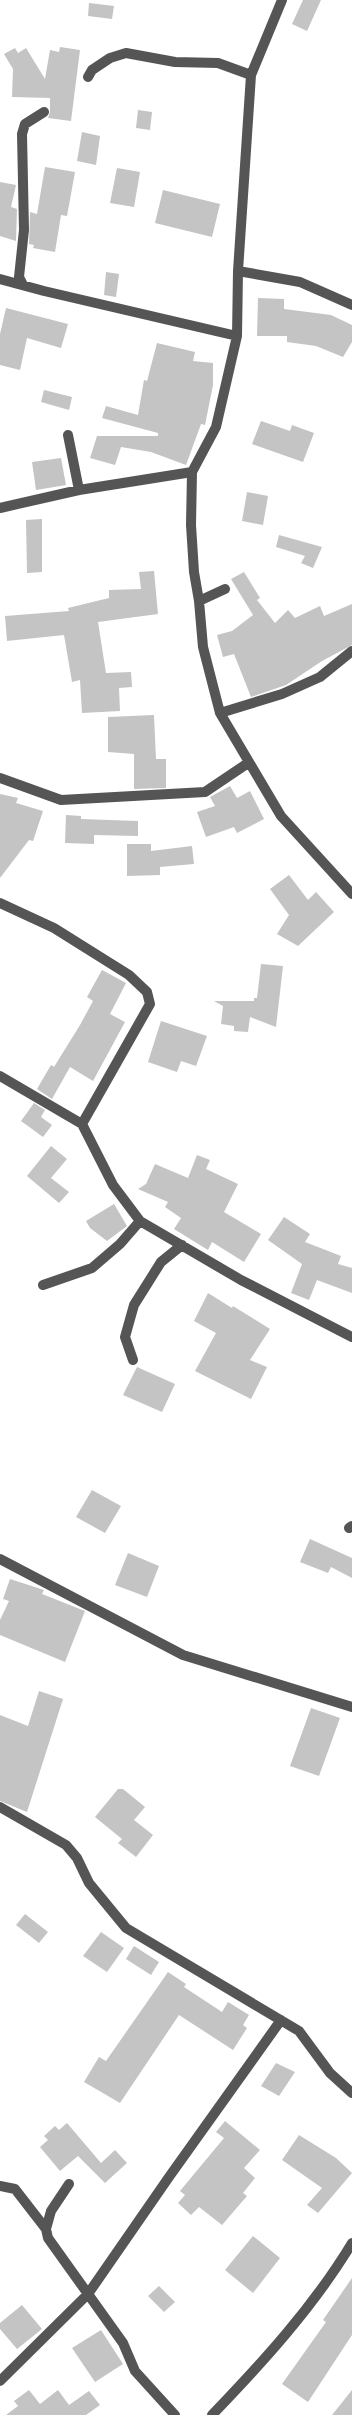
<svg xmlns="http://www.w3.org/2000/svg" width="352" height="2415" viewBox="0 0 352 2415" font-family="Mulish,sans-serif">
  <rect width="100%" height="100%" fill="#fff"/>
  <path fill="#c4c4c4" d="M303,0H321L307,31L292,24Z
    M89,3L114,6L112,19L88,16Z
    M60,47L80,50L71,121L48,118L50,112V98L12,97L13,69L4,54L15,48L18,53L26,48L45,79L50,50L59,52Z
    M138,110L152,112L150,130L136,128Z
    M82,132L100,136L96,165L77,161Z
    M45,167L75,172L67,216L61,215L55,252L33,248L34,245L29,244L30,212L37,214Z
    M117,168L140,172L134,207L110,203Z
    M0,182L16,185L11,207L17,209L16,241L0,236Z
    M163,190L220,204L212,237L155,223Z
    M106,272L119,274L116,297L104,295Z
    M258,298L284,299V309L331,315L352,325V342L343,357L316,346L287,342V336H257Z
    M6,308L68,324L61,348L27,338L20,370L0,365V334Z
    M157,343L195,352L193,361L213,363V385L205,425L201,424L186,465L151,452L121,447L115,465L90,458L97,436H158V433L102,418L106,406L138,415L144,380L147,381Z
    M44,390L72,397L69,410L41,402Z
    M261,421L290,431L292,425L314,433L303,462L252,444Z
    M61,458L66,485L36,490L32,462Z
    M247,492L268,496L263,525L242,521Z
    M42,519V572L27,573L26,520Z
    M279,535L322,547L313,568L301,563L305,556L276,547Z
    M154,571L158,614L98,622L106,673L131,672L132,687L119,688L120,711L82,713L80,680L72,682L64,635L7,641L5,616L69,611L68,608L109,598V590L141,589L139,572Z
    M244,572L260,598L257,600L275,623L288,610L295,618L320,606L324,616L352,604V645L322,661L286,685L251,697L234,654L223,657L217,635L232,631L253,615L231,579Z
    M154,715L156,759H166V788L134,789V754L108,752V717Z
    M230,786L237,798L250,791L264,819L237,833L234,827L206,837L197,812L215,806L210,797Z
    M0,794L18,798L16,803L43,811L33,841L29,840L0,878Z
    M66,815L81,816V819L138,821V836L94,835V844L65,843Z
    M127,844H151V851L192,846L194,864L160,867V875L127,876Z
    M289,875L308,900L316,892L334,912L298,946L277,934L289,915L270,889Z
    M261,964L283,966L276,1027L250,1017L248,1032L234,1031V1026L221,1024L223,1006L214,1001H254V998H257Z
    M102,970L126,983L110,1014L125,1022L93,1081L70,1067L52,1099L37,1089L51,1065L54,1067L80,1025L93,1001L87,997Z
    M161,1021L207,1036L196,1066L181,1061L177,1072L148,1062Z
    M34,1103L45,1110L41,1117L52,1125L43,1137L21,1121Z
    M51,1146L67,1159L51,1178L69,1192L59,1203L27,1176Z
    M197,1155L210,1160L206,1169L238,1184L224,1212L261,1234L244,1262L212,1242L208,1250L174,1229L181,1218L165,1207L168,1202L138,1189L146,1184L155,1164L188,1178Z
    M114,1204L127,1226L107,1241L90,1228L86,1221Z
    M284,1217L310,1234L305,1242L341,1256L338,1264L352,1268V1293L317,1280L309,1300L291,1293L302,1264L268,1240Z
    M208,1293L232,1308L233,1306L270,1329L250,1360L267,1367L251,1399L195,1371L216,1333L194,1321Z
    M137,1367L175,1384L162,1412L123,1395Z
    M92,1490L121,1506L105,1533L76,1517Z
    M310,1539L352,1558V1578L331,1567L328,1573L300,1562Z
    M128,1553L159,1566L147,1597L115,1585Z
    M10,1579L44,1590L42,1594L85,1611L65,1662L0,1635V1620L9,1601L3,1599Z
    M39,1691L63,1699L27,1812L0,1801V1715L28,1726Z
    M311,1708L340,1718L319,1776L290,1766Z
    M118,1789H123L145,1807L134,1820L153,1835L136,1857L118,1843L122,1839L95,1817Z
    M25,1914L48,1932L39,1943L16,1925Z
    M101,1932L124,1948L107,1972L83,1956Z
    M134,1946L159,1962L151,1975L126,1959Z
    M168,1972L186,1984L184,1987L222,2012L228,2002L249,2015L243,2025L247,2028L233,2050L179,2015L120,2103L84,2082L99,2057L106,2061Z
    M276,2063L295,2072L279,2096L261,2086Z
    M225,2121L260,2150L244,2168L255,2178L243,2193L247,2196L222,2225L199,2207L191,2215L178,2203L185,2195L180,2191L224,2138L216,2132Z
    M67,2123L101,2163L115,2150L127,2163L105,2183L78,2156L60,2171L40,2147L48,2140L44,2136L55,2126L59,2130Z
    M299,2135L336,2158L352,2173L318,2213L307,2205L322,2188L282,2160Z
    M253,2236L280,2258L253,2293L225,2270Z
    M352,2278V2335L308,2402L282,2384L326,2322L323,2320Z
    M159,2286L175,2302L164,2312L148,2296Z
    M22,2305L42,2329L17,2349L0,2329V2323Z
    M101,2330L123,2364L95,2382L72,2348Z
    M29,2390L40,2404L58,2390L69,2405L89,2391L100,2405L86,2415H6L18,2406L14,2401Z
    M352,2390V2415H332Z"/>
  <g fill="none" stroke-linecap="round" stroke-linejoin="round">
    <path stroke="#555" stroke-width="10" d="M282,0L251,75L238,271L237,336L216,427L192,472L191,525L194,572L199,601L203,647L220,713L281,816L352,894
      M88,77L92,70L110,58L126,53L175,62L218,63L251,75
      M238,271L300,282L352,305
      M0,279L44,291L237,336
      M23,285L19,277L24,230L22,134L25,124L44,112
      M68,435L79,490
      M0,508L79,490L192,472
      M199,601L225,589
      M220,713L282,694L320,677L352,651
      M0,778L61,800L205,792L248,763
      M0,903L54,928L129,975L147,992L150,1004L82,1124
      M0,1076L82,1124L113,1185L140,1221L241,1280L352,1337
      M43,1285L92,1268L120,1244L140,1221
      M133,1360L125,1337L134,1305L161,1262L182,1245
      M349,1528L352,1526
      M0,1559L183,1655L352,1707
      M0,1807L66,1845L77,1858L89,1883L126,1928L299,2031L330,2073L352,2093
      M0,2186L15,2189L46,2229L48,2238L123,2343L135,2371L175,2415
      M46,2229L51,2211L69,2184
      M0,2381L88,2294L169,2177L281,2020
      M212,2415C263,2362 314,2306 352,2243"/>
  </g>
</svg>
